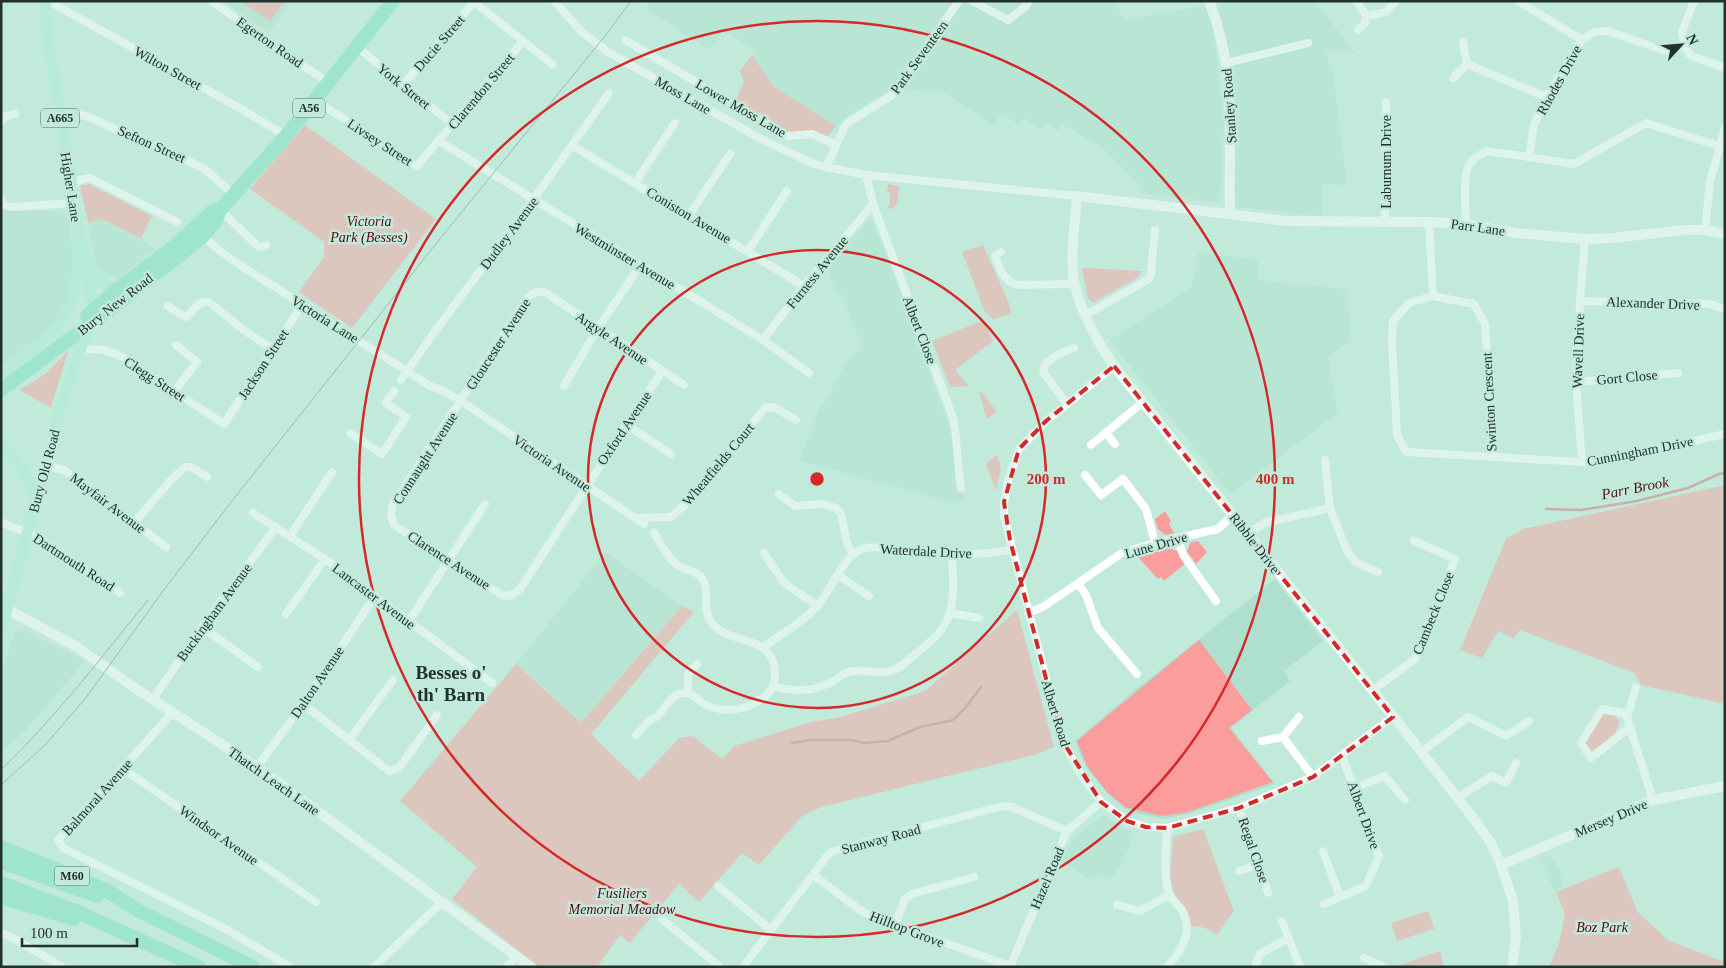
<svg xmlns="http://www.w3.org/2000/svg" width="1726" height="968" viewBox="0 0 1726 968" font-family="Georgia,serif">
  <rect width="100%" height="100%" fill="#c1eadb"/>
  <path fill="#afdfce" d="M223,1H292L269,33Z
    M651,1H1115L1124,20L1204,6L1212,18L1224,124L1220,202L1140,193L1139,184L1099,145L1062,125L1057,131L1046,123L1039,129L1024,118L1019,125L1002,113L993,125L944,93L921,90H891L854,111L836,126L773,86L752,55L754,49L723,31L709,50L646,9Z
    M1216,1H1315L1355,53L1325,51L1333,72L1347,185L1322,184L1323,216L1235,207L1234,103L1229,50Z
    M2,209L63,212L70,221L73,273L65,309L45,335L5,363L1,359Z
    M870,218L883,246L956,445L957,484L964,499L955,503L800,461L816,417L848,359L863,349L842,294L837,296L828,268Z
    M102,219L155,248L119,279L97,268L88,223Z
    M1199,252L1258,260L1259,280L1347,289L1351,341L1328,356L1338,413L1230,494L1110,340L1191,287Z
    M605,552L682,606L581,723L516,664Z
    M1275,579L1323,641L1284,671L1290,681L1231,728L1275,784L1188,814L1163,819L1135,813L1124,808L1107,793L1086,767L1075,741L1135,690Z
    M24,630L85,661L27,729L1,753V672L15,632Z
    M1103,815L1121,828L1134,832L1123,863L1112,876L1087,877L1062,861L1073,839Z
    M1550,855L1561,874L1560,875L1564,887L1554,891L1541,859Z"/>
  <path fill="#fc9d9d" d="M240,1H285L270,21Z
    M752,55L773,86L836,126L828,136L811,132H788L735,102L744,82L740,71Z
    M305,125L436,219L352,328L299,292L324,257V242L250,189Z
    M89,184L152,216L141,239L102,219L88,223L80,186Z
    M888,184L899,186L897,205L894,206V209L887,208L889,205L890,192H887Z
    M983,245L1009,303L1011,314L993,319L985,312L962,252Z
    M1082,268H1087L1142,271L1137,278L1093,303L1088,298Z
    M984,320L993,341L955,370L969,386L950,387L932,341Z
    M68,351L51,408L20,390L45,374Z
    M981,391L997,412L987,419L979,393Z
    M997,455L1001,468L996,491L986,464Z
    M1721,486H1725V704L1641,685L1635,673L1520,630L1514,638L1498,631L1482,658L1460,650L1506,539L1523,529Z
    M1165,511L1171,521L1169,524L1174,533L1166,535L1158,529L1155,519Z
    M1198,541L1207,552L1196,564L1187,551L1191,542Z
    M1167,547L1177,551L1186,563L1164,581L1161,577L1158,579L1136,555Z
    M682,606L694,612L591,734L639,781L679,738L693,736L722,759L734,746L811,722L837,718L925,691L1017,610L1054,747L1034,755L821,807L802,816L759,865L742,853L699,902L679,884L630,943L620,935L597,967H539L452,899L477,867L400,801L516,664L581,723Z
    M1199,640L1252,710L1229,728L1273,782L1185,813L1161,816L1125,807L1107,792L1087,766L1077,741Z
    M1603,714L1615,716L1619,721C1619,734 1603,746 1592,752L1585,747V739Z
    M1203,829L1234,911L1217,935C1209,928 1201,926 1190,926L1183,906L1174,893L1170,879L1173,837Z
    M1619,867L1637,911L1669,941L1725,962V967H1549L1559,943L1565,914L1556,892Z
    M1428,911L1434,929L1397,941L1391,923Z
    M1440,951L1444,967L1397,966Z"/>
  <g fill="none" stroke-linecap="round" stroke-linejoin="round">
    <path stroke="#d26c6e" stroke-width="2.5" d="M1546,509L1581,510L1637,501L1688,488L1719,474L1725,473
      M792,743L810,740H852L863,743L888,741L920,727L953,720L965,708L981,687"/>
    <path stroke="#fff" stroke-width="8" d="M49,1L243,110L286,136
      M212,1L288,56L328,82
      M473,1L553,65
      M554,1L582,32L608,52L761,139L814,164L826,167
      M959,1L892,95L846,124L826,167L866,175L1077,196
      M972,1L1008,20L1025,7L1029,1
      M1357,1L1366,16
      M1518,1L1582,40
      M1358,30L1365,23L1366,16L1386,12L1396,1
      M625,40L788,136L812,134L836,145
      M1684,46L1691,56L1725,68
      M1684,46L1682,32L1694,1
      M357,47L452,124
      M1226,63L1308,43
      M1467,64L1546,97
      M1453,78L1467,64L1463,42
      M403,85L474,2
      M315,100L417,166L523,41
      M60,119L81,115L86,116L197,165L206,170L234,195
      M1,121L6,116L15,114
      M439,141L763,340L809,373
      M573,146L804,286
      M1529,157L1534,125L1546,97L1582,40L1594,32L1607,31L1666,51L1684,46
      M866,175L873,204L953,418C958,441 957,465 961,488
      M71,182L90,178L177,222
      M635,183L675,123
      M1,199L3,204L11,207L75,203
      M220,210L259,247L266,245
      M689,215L730,154
      M1385,222L1386,102
      M1429,222L1433,296
      M1466,224C1466,210 1462,176 1469,165C1473,158 1481,154 1488,151L1574,164L1646,123L1719,146
      M1705,230L1710,182L1725,128
      M202,235C224,257 254,274 280,290C330,323 380,354 430,386L441,390L461,401L644,524
      M748,251L787,191
      M1001,252L995,256C1000,269 1003,280 1017,285L1074,284
      M1433,296L1474,304L1485,324L1494,457L1406,452L1397,435L1392,341L1393,321L1409,303Z
      M1580,301L1709,304L1725,309
      M168,306L183,316L187,317C194,310 198,300 209,302L245,331L272,349
      M1084,314L1093,311L1149,279L1151,273L1155,230
      M763,340L804,286L873,204
      M81,350C99,348 106,349 122,357L224,424L302,305
      M1114,366L1046,421L1019,449L1008,480L1004,502V516L1010,540L1062,740L1079,772L1101,802L1127,821L1146,827L1167,828L1239,808L1313,777L1393,717
      M662,371L520,589L510,596L502,595L394,525L391,515L392,506L528,297C534,292 538,290 546,293L684,385
      M401,380L436,330L533,200L609,93
      M1576,382L1678,373
      M564,386L598,328L640,266
      M174,392L197,362L176,345
      M1067,404L1043,372L1045,364L1059,354L1074,348
      M627,425L671,454
      M350,433L382,454L406,417L386,403L394,391
      M1106,433L1115,444
      M1091,445L1143,402
      M1494,457L1582,462L1624,456L1725,434
      M1325,460L1330,508L1347,551L1356,562L1378,572
      M1582,462L1576,382L1580,301L1585,239
      M46,466L64,470L166,547
      M1085,475L1101,495L1123,479L1146,509L1155,543
      M779,494L795,506L822,504L836,508L841,514L847,543L853,555
      M253,513L325,559L492,683
      M635,518L671,517L695,495L765,408L774,407L796,420
      M1,522C13,529 25,530 37,537L120,593
      M134,523L171,480L185,467H191L207,477
      M1248,534L1264,523L1330,508
      M290,536L332,472
      M1178,538L1183,555L1216,601
      M764,553L784,583L818,606
      M838,575L869,596
      M1078,583L1086,595L1098,628L1137,674
      M950,613L979,618
      M1028,613L1043,607L1122,553L1155,543L1218,529L1233,515
      M286,614L325,559
      M409,621L485,504
      M202,627L258,667
      M763,648C781,633 803,623 817,606C832,590 842,555 865,548C873,546 883,548 891,549C911,550 931,554 952,554C972,555 992,553 1012,550
      M773,686C793,692 813,692 832,682C837,679 842,674 848,672C862,669 875,674 890,671C901,669 909,659 918,652C926,645 936,638 942,629C957,607 953,579 952,554
      M1636,687L1627,718L1653,800
      M1373,690L1415,659L1455,559L1414,541
      M688,693V674L697,664
      M153,699L202,627L276,527
      M303,704L389,771L399,768L437,715
      M173,712L58,840L63,848L224,928L290,967
      M1628,714L1602,709L1581,743L1591,758L1630,727
      M636,735C640,730 645,725 649,721C652,719 656,718 659,715C666,707 671,695 683,693C692,691 699,702 706,705C723,713 744,711 760,700C770,694 776,684 775,672C773,637 739,644 719,630C696,612 713,593 702,578C696,570 687,571 679,566C668,559 661,544 654,533
      M1283,737L1313,777
      M349,740L393,680
      M1262,741L1283,737L1299,717
      M1421,752L1468,717L1506,736L1529,721
      M257,767L303,704L375,596
      M122,768L316,902
      M1354,788L1385,776L1405,800
      M1457,798L1492,776L1506,783L1516,763
      M1239,808L1268,893
      M1167,828C1166,844 1163,882 1170,895C1172,901 1179,905 1182,910C1194,932 1182,950 1167,967
      M1323,851L1340,897
      M1239,871L1259,864
      M813,875L863,912L895,925L1010,966
      M718,886L771,930
      M1324,904L1366,886L1379,856L1342,756
      M1117,905L1140,911L1169,895
      M662,919L720,967
      M1282,921L1300,967
      M895,925L905,899L912,894L974,877
      M1,933L13,938L62,967
      M1364,958L1384,967
      M374,967L443,901
      M507,967L517,955
      M743,967L827,856L833,851L1002,806L1012,807L1067,831
      M1010,967L1067,831L1101,802
      M1255,967L1260,954L1288,938"/>
    <path stroke="#fff" stroke-width="10" d="M1209,1C1238,72 1228,140 1230,214
      M7,609L77,647L132,686L257,767L531,967
      M1501,865L1653,800L1725,786
      M1512,967L1516,937L1513,901L1501,865L1491,843L1474,819L1371,688L1114,366C1097,341 1082,315 1075,286C1069,261 1075,222 1077,196L1286,221L1429,222L1466,224L1515,233L1585,239L1613,238L1683,230H1705L1725,234"/>
    <path stroke="#adebd7" stroke-width="11" d="M89,270L109,288L116,290
      M9,375L15,362L40,343L58,326L70,305L77,276L78,237
      M1,443L27,475L36,499
      M1,632L36,499L46,466L62,401L90,323L92,312L89,270L84,246L79,234L75,203L47,35L45,1"/>
    <path stroke="#76debd" stroke-width="14" d="M87,316L116,290L176,245L214,210H220
      M1,390L125,298L149,278L175,259L203,236L216,221L220,210L286,136L393,1
      M1,847L106,890L139,911L253,967
      M1,862L97,896
      M1,883L73,910L199,967
      M1,897L74,919"/>
    <path stroke="#69847b" stroke-width="1" d="M1,770C55,718 101,658 148,600
      M1,785L46,744L85,699L163,591L228,506L439,240L605,36L631,1"/>
  </g>
  <path d="M0 0H1726V968H0ZM1114,366L1393,717L1313,777L1239,808L1167,828L1146,827L1127,821L1101,802L1062,740L1010,540L1004,502L1019,449L1046,421Z" fill="#c1eadb" fill-opacity=".55" fill-rule="evenodd"/>
  <path fill="none" stroke="#d62828" stroke-width="4" stroke-dasharray="10 6" stroke-linejoin="round" d="M1114,366L1393,717L1313,777L1239,808L1167,828L1146,827L1127,821L1101,802L1062,740L1010,540L1004,502L1019,449L1046,421Z"/>
  <g fill="none" stroke="#d62828" stroke-width="2.5">
    <circle cx="817" cy="479" r="229"/>
    <circle cx="817" cy="479" r="458"/>
  </g>
  <g text-anchor="middle" stroke-width="5" stroke-linejoin="round" paint-order="stroke">
    <g fill="#c1eadb" stroke="#516860" stroke-width="1">
      <rect x="293" y="98.5" width="32" height="19" rx="4"/>
      <rect x="41" y="108.5" width="38" height="19" rx="4"/>
      <rect x="54.5" y="866.5" width="35" height="19" rx="4"/>
    </g>
    <g font-size="12" font-weight="bold" fill="#21312c">
      <text x="309" y="112">A56</text>
      <text x="60" y="122">A665</text>
      <text x="72" y="880">M60</text>
    </g>
    <g font-size="14" fill="#21312c" stroke="#c1eadb">
      <text transform="translate(270 42) rotate(35)" y="5">Egerton Road</text>
      <text transform="translate(439 43) rotate(-49)" y="5">Ducie Street</text>
      <text transform="translate(919 57) rotate(-54)" y="5">Park Seventeen</text>
      <text transform="translate(168 68) rotate(29)" y="5">Wilton Street</text>
      <text transform="translate(1559 80) rotate(-61)" y="5">Rhodes Drive</text>
      <text transform="translate(404 86) rotate(39)" y="5">York Street</text>
      <text transform="translate(481 91) rotate(-50)" y="5">Clarendon Street</text>
      <text transform="translate(683 95) rotate(30)" y="5">Moss Lane</text>
      <text transform="translate(1229 106) rotate(-94)" y="5">Stanley Road</text>
      <text transform="translate(741 108) rotate(30)" y="5">Lower Moss Lane</text>
      <text transform="translate(380 142) rotate(33)" y="5">Livsey Street</text>
      <text transform="translate(152 144) rotate(24)" y="5">Sefton Street</text>
      <text transform="translate(1386 162) rotate(-90)" y="5">Laburnum Drive</text>
      <text transform="translate(71 187) rotate(81)" y="5">Higher Lane</text>
      <text transform="translate(689 215) rotate(31)" y="5">Coniston Avenue</text>
      <text transform="translate(1478 227) rotate(8)" y="5">Parr Lane</text>
      <text transform="translate(509 233) rotate(-53)" y="5">Dudley Avenue</text>
      <text transform="translate(625 256) rotate(31)" y="5">Westminster Avenue</text>
      <text transform="translate(817 272) rotate(-51)" y="5">Furness Avenue</text>
      <text transform="translate(1653 303) rotate(2)" y="5">Alexander Drive</text>
      <text transform="translate(115 304) rotate(-38)" y="5">Bury New Road</text>
      <text transform="translate(325 319) rotate(32)" y="5">Victoria Lane</text>
      <text transform="translate(920 330) rotate(69)" y="5">Albert Close</text>
      <text transform="translate(612 338) rotate(34)" y="5">Argyle Avenue</text>
      <text transform="translate(498 344) rotate(-57)" y="5">Gloucester Avenue</text>
      <text transform="translate(1578 351) rotate(-88)" y="5">Wavell Drive</text>
      <text transform="translate(263 364) rotate(-57)" y="5">Jackson Street</text>
      <text transform="translate(1627 377) rotate(-5)" y="5">Gort Close</text>
      <text transform="translate(155 379) rotate(33)" y="5">Clegg Street</text>
      <text transform="translate(1489 402) rotate(-93)" y="5">Swinton Crescent</text>
      <text transform="translate(624 428) rotate(-56)" y="5">Oxford Avenue</text>
      <text transform="translate(1640 451) rotate(-11)" y="5">Cunningham Drive</text>
      <text transform="translate(425 458) rotate(-57)" y="5">Connaught Avenue</text>
      <text transform="translate(552 463) rotate(34)" y="5">Victoria Avenue</text>
      <text transform="translate(718 464) rotate(-50)" y="5">Wheatfields Court</text>
      <text transform="translate(44 471) rotate(-75)" y="5">Bury Old Road</text>
      <text transform="translate(108 503) rotate(37)" y="5">Mayfair Avenue</text>
      <text transform="translate(1255 543) rotate(52)" y="5">Ribble Drive</text>
      <text transform="translate(1156 545) rotate(-16)" y="5">Lune Drive</text>
      <text transform="translate(926 551) rotate(3)" y="5">Waterdale Drive</text>
      <text transform="translate(449 560) rotate(33)" y="5">Clarence Avenue</text>
      <text transform="translate(74 562) rotate(33)" y="5">Dartmouth Road</text>
      <text transform="translate(374 596) rotate(37)" y="5">Lancaster Avenue</text>
      <text transform="translate(214 612) rotate(-54)" y="5">Buckingham Avenue</text>
      <text transform="translate(1433 613) rotate(-68)" y="5">Cambeck Close</text>
      <text transform="translate(317 682) rotate(-56)" y="5">Dalton Avenue</text>
      <text transform="translate(1056 713) rotate(73)" y="5">Albert Road</text>
      <text transform="translate(274 781) rotate(35)" y="5">Thatch Leach Lane</text>
      <text transform="translate(97 797) rotate(-48)" y="5">Balmoral Avenue</text>
      <text transform="translate(1364 815) rotate(70)" y="5">Albert Drive</text>
      <text transform="translate(1611 818) rotate(-23)" y="5">Mersey Drive</text>
      <text transform="translate(219 835) rotate(35)" y="5">Windsor Avenue</text>
      <text transform="translate(881 839) rotate(-15)" y="5">Stanway Road</text>
      <text transform="translate(1254 850) rotate(71)" y="5">Regal Close</text>
      <text transform="translate(1047 878) rotate(-67)" y="5">Hazel Road</text>
      <text transform="translate(907 929) rotate(21)" y="5">Hilltop Grove</text>
    </g>
    <g font-size="14" font-style="italic" fill="#610013" stroke="#c1eadb">
      <text x="369" y="226">Victoria<tspan x="369" dy="16">Park (Besses)</tspan></text>
      <text x="622" y="898">Fusiliers<tspan x="622" dy="16">Memorial Meadow</tspan></text>
      <text x="1602" y="932">Boz Park</text>
    </g>
    <g font-size="15" font-style="italic" fill="#511017" stroke="#c1eadb">
      <text transform="translate(1635 488) rotate(-11)" y="5">Parr Brook</text>
    </g>
    <g font-size="19" font-weight="bold" fill="#21312c" stroke="#c1eadb">
      <text x="451" y="679">Besses o'<tspan x="451" dy="22">th' Barn</tspan></text>
    </g>
  </g>
  <circle cx="817" cy="479" r="8" fill="#d62828" stroke="#c1eadb" stroke-width="2.5"/>
  <g font-size="15" text-anchor="middle" font-weight="bold" fill="#d62828" stroke="#c1eadb" stroke-width="5" stroke-linejoin="round" paint-order="stroke">
    <text x="1046" y="484">200 m</text>
    <text x="1275" y="484">400 m</text>
  </g>
  <rect width="1726" height="968" fill="none" stroke="#21312c" stroke-width="5"/>
  <g transform="translate(1681 45) rotate(64)" stroke="#c1eadb" stroke-width="4" paint-order="stroke">
  <path d="M0-4L9 19L0 12L-9 19Z" fill="#21312c"/>
  <text y="-8" font-size="14" font-weight="bold" text-anchor="middle" fill="#21312c">N</text>
  </g>
  <path d="M22 938v8h115v-8" fill="none" stroke="#21312c" stroke-width="2.5"/>
  <text x="30" y="938" font-size="15" fill="#21312c" stroke="#c1eadb" stroke-width="4" paint-order="stroke">100 m</text>
</svg>
